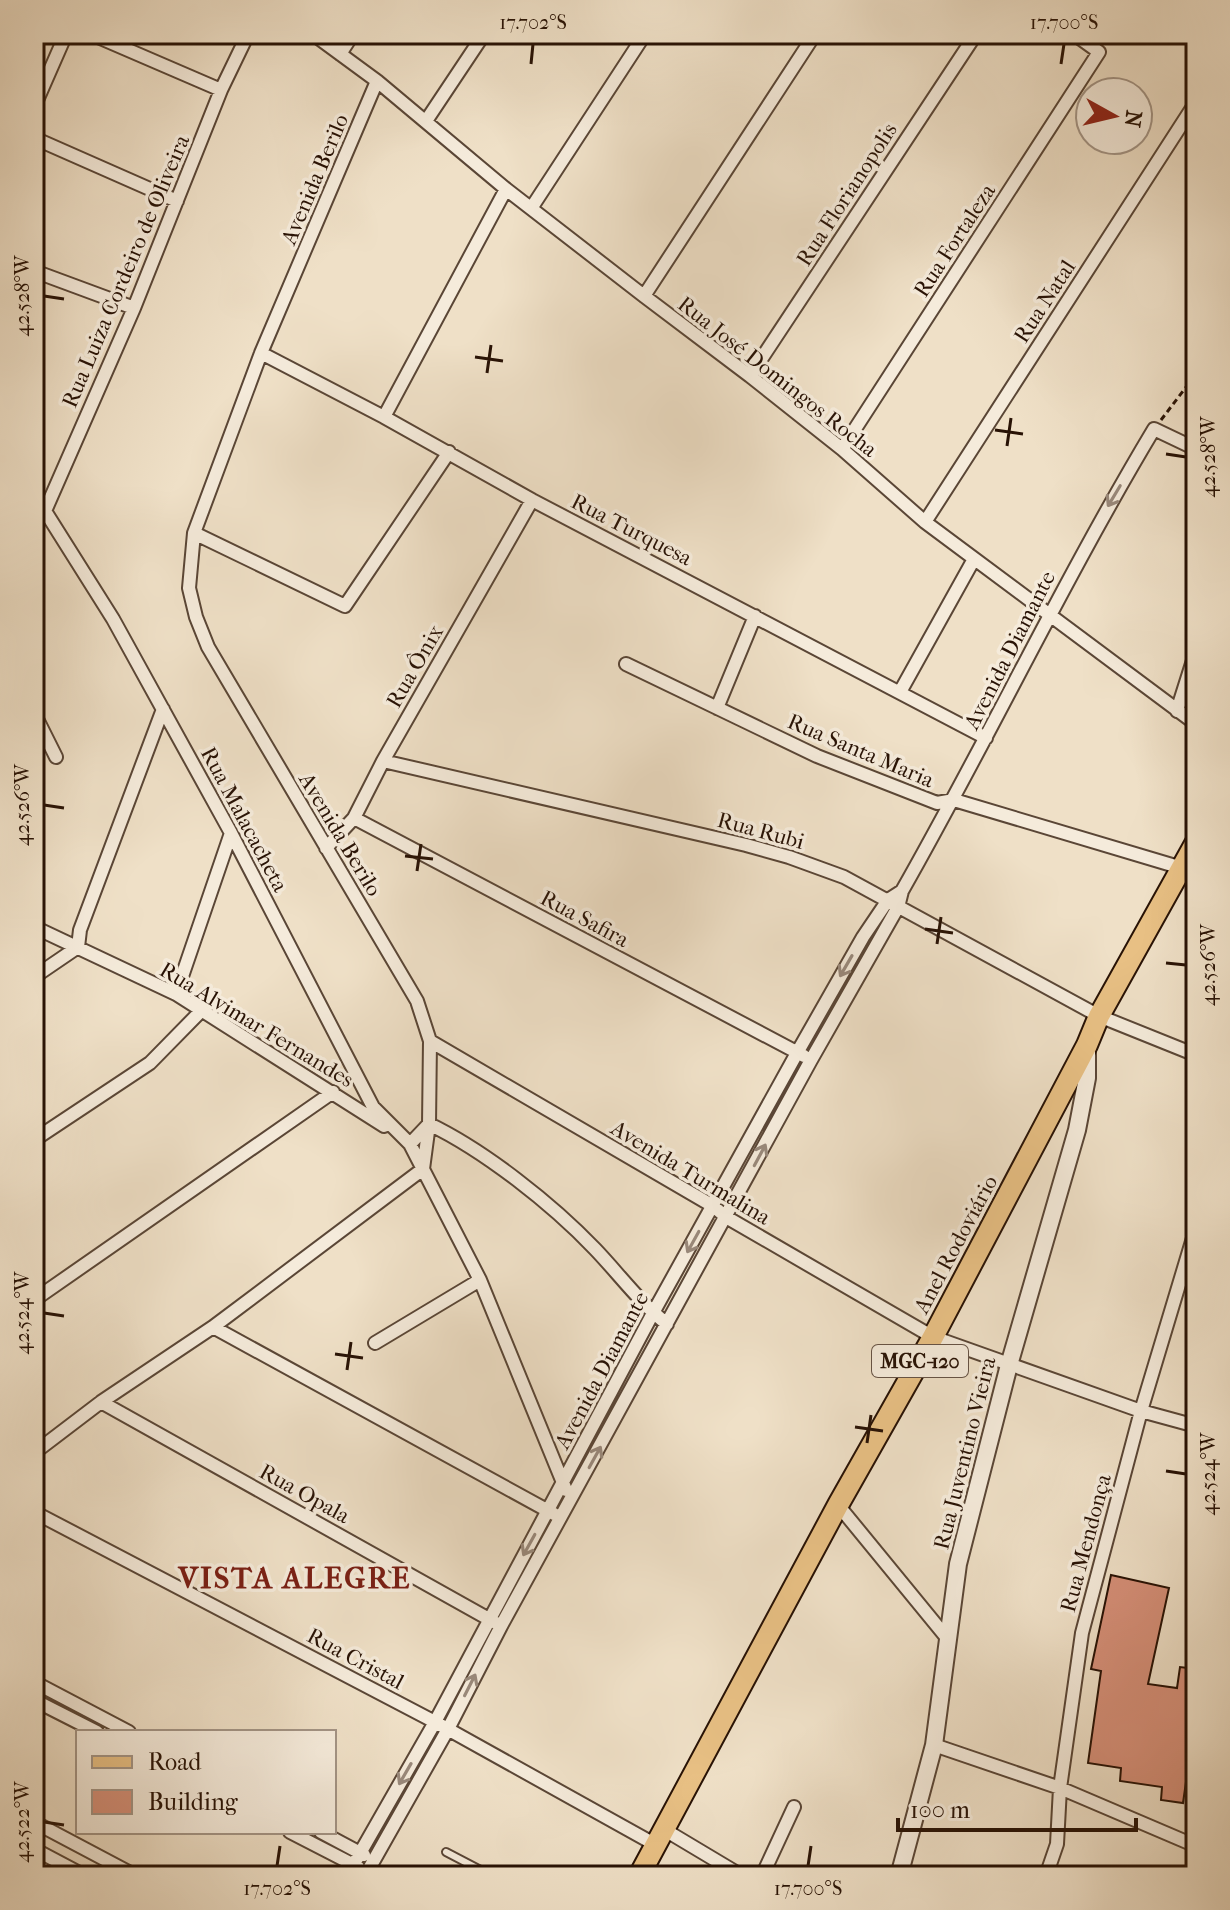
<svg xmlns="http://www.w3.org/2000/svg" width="1230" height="1910" viewBox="0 0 1230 1910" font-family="'IM FELL French Canon',serif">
  <rect width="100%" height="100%" fill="#efe0c7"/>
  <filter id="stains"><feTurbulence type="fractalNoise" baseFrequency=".0025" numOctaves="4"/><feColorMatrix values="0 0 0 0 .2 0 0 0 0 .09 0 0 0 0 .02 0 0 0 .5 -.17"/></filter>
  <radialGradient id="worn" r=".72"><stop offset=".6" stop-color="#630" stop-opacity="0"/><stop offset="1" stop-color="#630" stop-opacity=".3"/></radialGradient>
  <path fill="#d58f78" stroke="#281205" stroke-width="2" d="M1111,1575L1169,1588L1148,1684L1177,1688L1180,1667L1196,1669V1712L1183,1803L1161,1800L1162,1787L1120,1781L1121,1768L1088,1763L1101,1671L1091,1669Z"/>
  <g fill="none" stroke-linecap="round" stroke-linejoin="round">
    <defs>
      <path id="service" d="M446,1852L492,1876"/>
      <path id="minor" d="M91,34L221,90
        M313,34L377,81L506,189L644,296L750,376L842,449L925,522L1196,724
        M1190,34L1196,38
        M340,54L353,34
        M34,107L66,34
        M426,121L484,34
        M34,138L177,201
        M532,207L645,34
        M34,271L134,308
        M644,296L815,34
        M261,353L384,417L532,500L986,738
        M750,376L976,34
        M384,417L506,189
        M842,449L1099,52L1074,34
        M45,511L113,619L231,833L373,1107L410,1144L480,1280L566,1490
        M34,518L45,511L134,308L221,90L248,34
        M925,522L1196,102
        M194,533L345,606L449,452
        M626,664L817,756L937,803L954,800L1182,868
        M900,692L974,559
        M717,708L755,616
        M1177,711L1196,651
        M34,713L56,757
        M383,761L746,845L789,857L844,877L1099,1016L1196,1055
        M354,818L804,1056
        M326,848L354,818L383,761L532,500
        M34,927L176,994L384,1126
        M34,977L78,947L80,930L163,709
        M176,994L231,833
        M430,1041L713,1206L726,1217L933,1337L1141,1411L1196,1426
        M34,1140L150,1063L202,1010
        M410,1144L429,1124C485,1151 552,1204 595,1249C619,1274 640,1303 667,1324
        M34,1300L333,1092
        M213,1327L554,1514
        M375,1343L480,1280
        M101,1402L496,1623
        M34,1453L101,1402L213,1327L423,1169L429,1124L430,1041L417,1001L208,647L196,617L189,588L194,533L261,353L377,81
        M838,1505L947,1638
        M34,1512L435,1722L656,1845
        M34,1682L129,1732
        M34,1700L97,1732
        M934,1745L1060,1788L1196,1846
        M34,1822L136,1876
        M665,1830L742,1876
        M290,1832L358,1867
        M321,1832L364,1855
        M34,1849L85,1876
        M347,1876L435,1722L653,1313L797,1053L863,937L888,900L902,891
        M365,1876L448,1729L501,1626L811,1060L898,907L902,891C989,738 1064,579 1154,429L1196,449
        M762,1876L794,1807
        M1046,1876L1057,1844L1060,1788L1082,1633L1141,1411L1196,1228"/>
      <path id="tertiary" d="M899,1876L934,1745L958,1564L1009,1365L1077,1130L1087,1078V1047"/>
      <path id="primary" d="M639,1876L838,1505L933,1337L1087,1045L1099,1016L1196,842"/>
    </defs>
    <use href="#service" stroke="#5a4636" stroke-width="10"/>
    <use href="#minor" stroke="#5a4636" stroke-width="16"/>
    <use href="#tertiary" stroke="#5a4636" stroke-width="20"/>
    <use href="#primary" stroke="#281205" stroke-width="24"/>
    <path stroke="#281205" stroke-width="3" stroke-dasharray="6 4" stroke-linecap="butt" d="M1161,420L1196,374"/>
    <use href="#service" stroke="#f5ebdb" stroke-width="6"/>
    <use href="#minor" stroke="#f5ebdb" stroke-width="12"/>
    <use href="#tertiary" stroke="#f5ebdb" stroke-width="16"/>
    <use href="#primary" stroke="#e8c084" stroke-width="20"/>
  </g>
  <defs><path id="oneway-shaft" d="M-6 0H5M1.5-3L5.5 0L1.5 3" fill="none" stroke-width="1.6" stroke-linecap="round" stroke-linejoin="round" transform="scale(2)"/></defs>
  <g stroke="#99897b">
    <use href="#oneway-shaft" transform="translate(1114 496) rotate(121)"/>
    <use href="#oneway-shaft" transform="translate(846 966) rotate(120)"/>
    <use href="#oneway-shaft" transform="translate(760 1155) rotate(-62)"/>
    <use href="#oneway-shaft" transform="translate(693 1242) rotate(119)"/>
    <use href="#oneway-shaft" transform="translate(595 1457) rotate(-61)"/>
    <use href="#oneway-shaft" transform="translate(529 1545) rotate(119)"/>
    <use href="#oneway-shaft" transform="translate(470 1685) rotate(-63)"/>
    <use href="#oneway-shaft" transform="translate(405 1774) rotate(120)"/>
  </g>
  <path fill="none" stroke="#281205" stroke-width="3" d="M531,64L533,44M1061,64L1064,44M44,296L64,299M475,357L503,361M487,373L491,345M995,430L1023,434M1007,446L1011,418M1166,454L1186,457M44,805L64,808M405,856L433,859M417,871L421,844M925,929L953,933M937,944L941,917M1166,963L1186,965M44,1313L64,1316M335,1354L363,1358M347,1370L351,1342M855,1427L883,1431M867,1443L871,1415M1166,1471L1186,1474M44,1822L64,1825M277,1866L280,1846M808,1866L811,1846"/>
  <g text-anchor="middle" stroke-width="7" stroke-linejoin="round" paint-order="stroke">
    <rect fill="#f5ebdb" stroke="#665345" stroke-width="2" x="872" y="1345" width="96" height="32" rx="6"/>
    <g font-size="20" font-weight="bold" fill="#281205">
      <text x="920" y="1368">MGC-120</text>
    </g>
    <g font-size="22" fill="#281205" stroke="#f5ebdb">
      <text transform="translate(314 179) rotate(-67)" y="8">Avenida Berilo</text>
      <text transform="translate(846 194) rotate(-57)" y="8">Rua Florianopolis</text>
      <text transform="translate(954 240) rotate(-57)" y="8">Rua Fortaleza</text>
      <text transform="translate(125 271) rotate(-67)" y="8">Rua Luiza Cordeiro de Oliveira</text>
      <text transform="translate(1044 301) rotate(-57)" y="8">Rua Natal</text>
      <text transform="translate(778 376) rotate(38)" y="8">Rua José Domingos Rocha</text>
      <text transform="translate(632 529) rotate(27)" y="8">Rua Turquesa</text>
      <text transform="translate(1009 650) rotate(-63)" y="8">Avenida Diamante</text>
      <text transform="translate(414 666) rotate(-60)" y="8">Rua Ônix</text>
      <text transform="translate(861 750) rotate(23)" y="8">Rua Santa Maria</text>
      <text transform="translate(245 819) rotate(62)" y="8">Rua Malacacheta</text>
      <text transform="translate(761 830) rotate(15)" y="8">Rua Rubi</text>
      <text transform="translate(341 834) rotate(59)" y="8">Avenida Berilo</text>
      <text transform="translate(585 918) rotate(28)" y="8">Rua Safira</text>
      <text transform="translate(257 1024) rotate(31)" y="8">Rua Alvimar Fernandes</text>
      <text transform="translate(691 1172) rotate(31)" y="8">Avenida Turmalina</text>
      <text transform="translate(955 1244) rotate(-62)" y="8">Anel Rodoviário</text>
      <text transform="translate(601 1370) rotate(-62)" y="8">Avenida Diamante</text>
      <text transform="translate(964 1453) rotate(-76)" y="8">Rua Juventino Vieira</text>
      <text transform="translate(305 1493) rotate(29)" y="8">Rua Opala</text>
      <text transform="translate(1085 1543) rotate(-75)" y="8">Rua Mendonça</text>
      <text transform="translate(356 1658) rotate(28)" y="8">Rua Cristal</text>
    </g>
    <g font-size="30" font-weight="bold" letter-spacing="2" fill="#7a1f14" stroke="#f5ebdb">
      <text x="295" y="1588">VISTA ALEGRE</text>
    </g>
  </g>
  <rect width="1230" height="1910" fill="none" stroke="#efe0c7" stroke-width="88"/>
  <rect x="76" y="1730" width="260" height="104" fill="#f5ebdb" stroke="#a39485" stroke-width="2"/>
  <rect x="92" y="1756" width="40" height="12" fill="#e8c084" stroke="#a39485" stroke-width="2"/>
  <text x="148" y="1770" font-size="24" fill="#281205">Road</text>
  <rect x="92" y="1790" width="40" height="24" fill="#d58f78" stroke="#a39485" stroke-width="2"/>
  <text x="148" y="1810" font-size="24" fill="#281205">Building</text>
  <g transform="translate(1114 116) rotate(98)"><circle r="38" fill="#f5ebdb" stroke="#a39485" stroke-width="2"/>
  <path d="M0-6L14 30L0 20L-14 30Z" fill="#8f2418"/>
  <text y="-12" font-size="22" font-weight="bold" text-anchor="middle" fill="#281205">N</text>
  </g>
  <path d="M898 1818v12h238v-12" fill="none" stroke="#281205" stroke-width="4"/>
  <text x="910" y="1818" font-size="24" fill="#281205" stroke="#f5ebdb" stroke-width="6" paint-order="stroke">100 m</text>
  <rect x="44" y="44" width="1142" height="1822" fill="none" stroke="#281205" stroke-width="3"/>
  <g font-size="20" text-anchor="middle" fill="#281205">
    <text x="533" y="29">17.702°S</text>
    <text x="1064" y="29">17.700°S</text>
    <text transform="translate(22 296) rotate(-90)" y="7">42.528°W</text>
    <text transform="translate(1208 457) rotate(-90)" y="7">42.528°W</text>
    <text transform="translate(22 805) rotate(-90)" y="7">42.526°W</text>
    <text transform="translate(1208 965) rotate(-90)" y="7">42.526°W</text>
    <text transform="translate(22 1313) rotate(-90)" y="7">42.524°W</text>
    <text transform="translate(1208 1474) rotate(-90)" y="7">42.524°W</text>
    <text transform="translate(22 1822) rotate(-90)" y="7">42.522°W</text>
    <text x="277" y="1895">17.702°S</text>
    <text x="808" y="1895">17.700°S</text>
  </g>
  <rect width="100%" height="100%" filter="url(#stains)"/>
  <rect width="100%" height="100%" fill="url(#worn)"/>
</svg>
